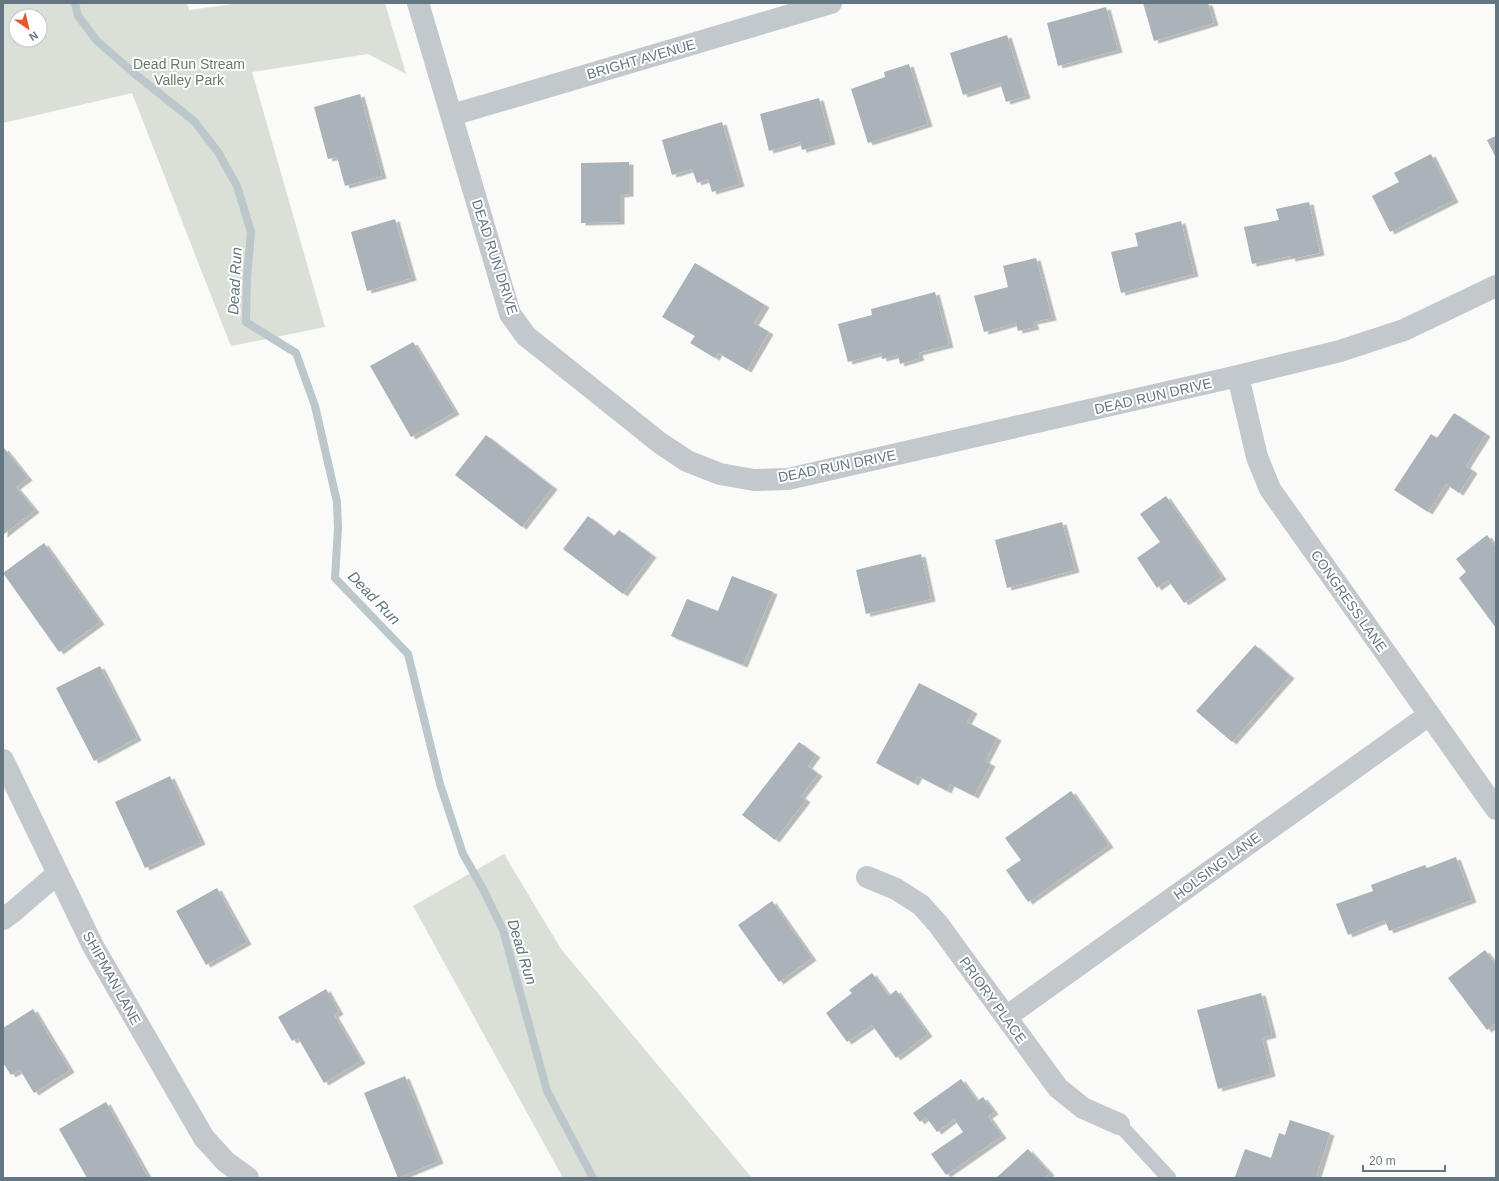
<svg xmlns="http://www.w3.org/2000/svg" width="1499" height="1181" viewBox="0 0 1499 1181" font-family="Arial,sans-serif">
  <defs>
    <filter id="shadow"><feDropShadow dx="4.5" dy="2.5" stdDeviation="0" flood-color="#0004"/></filter>
  </defs>
  <rect width="100%" height="100%" fill="#fafaf8"/>
  <path fill="#dadfd7" fill-rule="evenodd" d="M3,3H187L189,10L240,3H385L406,74L368,54L252,72L325,327L232,346L231,344H230L132,93L3,123ZM16,16H40V40H16Z
    M504,854L561,949L752,1178H563L413,906Z"/>
  <g fill="none" stroke-linecap="round" stroke-linejoin="round">
    <path stroke="#bbc7cb" stroke-width="8" d="M75,3L78,16L97,41L135,74L194,121L218,152L237,186L251,232L247,278L246,322L296,353L315,406L337,502L338,528L335,578L408,654L440,784L463,854L482,887L503,930L547,1091L593,1178"/>
  </g>
  <path fill="#aab3b9" filter="url(#shadow)" d="M1143,3H1208L1214,23L1154,41Z
    M1106,7L1118,50L1058,66L1047,23Z
    M1007,35L1026,96L1006,102L1000,83L963,95L950,53Z
    M909,64L928,124L868,143L851,89L885,77L884,72Z
    M360,94L382,176L345,186L337,157L328,159L314,107Z
    M819,98L831,142L802,150L800,142L769,151L760,114Z
    M722,122L740,184L712,192L708,179L697,183L692,169L672,175L662,140Z
    M1496,136V158L1487,140Z
    M1431,154L1454,200L1390,232L1372,196L1399,182L1394,173Z
    M629,162V194L620,195V222L581,223V163Z
    M1309,202L1320,253L1291,259L1290,256L1252,264L1244,227L1279,220L1276,209Z
    M395,219L412,278L367,291L351,232Z
    M1181,221L1194,274L1121,293L1111,252L1138,246L1135,233Z
    M1036,258L1052,318L1033,322L1035,327L1018,331L1016,323L984,332L974,296L1008,287L1003,266Z
    M695,263L765,305L754,323L769,332L747,370L718,353L715,358L690,343L695,336L662,317Z
    M935,292L949,345L918,353L920,358L900,364L898,355L882,359L881,353L848,362L838,324L872,315L871,309Z
    M413,342L455,412L411,437L370,366Z
    M1454,413L1486,434L1466,466L1473,471L1459,493L1446,484L1428,512L1394,490L1431,434L1437,438Z
    M486,435L553,487L522,527L455,475Z
    M4,448L28,478L16,487L35,510L3,535V449Z
    M1166,496L1222,577L1184,603L1168,580L1157,588L1137,558L1160,542L1140,514Z
    M588,516L614,536L619,530L652,555L623,594L563,549Z
    M1062,522L1075,570L1007,588L995,540Z
    M1487,535L1496,547V628L1459,578L1466,572L1456,559Z
    M44,543L100,622L59,652L3,573Z
    M921,554L931,599L866,614L856,570Z
    M732,576L773,592L743,665L671,636L687,599L718,611Z
    M1255,645L1290,676L1232,742L1196,711Z
    M100,666L137,738L94,761L56,688Z
    M919,683L973,711L967,722L997,738L985,761L991,764L974,796L950,784L947,791L918,776L914,783L876,763Z
    M799,742L816,755L808,766L818,774L801,796L806,800L775,840L742,815Z
    M170,776L201,842L145,868L115,802Z
    M1071,791L1109,845L1028,902L1006,870L1021,860L1005,838Z
    M1456,857L1472,900L1389,931L1385,920L1348,935L1336,904L1373,891L1371,885L1425,865L1427,868Z
    M217,888L247,942L206,965L176,911Z
    M772,901L812,958L779,982L738,925Z
    M1485,950L1496,965V1023L1487,1030L1448,978Z
    M872,973L889,996L896,990L928,1034L896,1058L872,1025L847,1042L826,1013L852,993L849,990Z
    M326,989L339,1012L334,1015L361,1061L324,1083L298,1038L292,1041L278,1017Z
    M1261,993L1272,1035L1262,1038L1271,1074L1218,1089L1197,1010Z
    M33,1009L70,1070L34,1093L20,1070L11,1075L3,1063V1028Z
    M405,1076L439,1161L398,1178L364,1093Z
    M961,1079L977,1101L983,1097L994,1112L988,1116L1002,1136L946,1175L931,1154L963,1132L954,1119L937,1132L926,1117L920,1122L913,1113Z
    M106,1102L148,1177L146,1178H87L59,1129Z
    M1290,1120L1330,1133L1316,1178L1235,1177L1245,1149L1271,1158L1279,1133L1285,1135Z
    M1028,1149L1050,1173L1044,1178H996Z"/>
  <g fill="none" stroke-linecap="round" stroke-linejoin="round">
    <path stroke="#c3c8cc" stroke-width="15" d="M1119,1124L1169,1178"/>
    <path stroke="#c3c8cc" stroke-width="22" d="M418,3L510,314L526,336L660,443L687,461L720,474L754,480L788,479L1238,376L1340,351L1404,330L1496,286
      M452,115L831,3
      M1238,376L1257,457L1270,489L1496,809
      M3,760L93,946L204,1138L226,1162L248,1178
      M867,877L896,889L921,905L938,924L1058,1088L1083,1108L1119,1124
      M3,919L14,911L58,873
      M1006,1017L1429,715"/>
  </g>
  <g text-anchor="middle" stroke-width="4" stroke-linejoin="round" paint-order="stroke">
    <g font-size="14" fill="#657683" stroke="#fff">
      <text transform="translate(641 59) rotate(-16)" y="5">BRIGHT AVENUE</text>
      <text transform="translate(495 257) rotate(72)" y="5">DEAD RUN DRIVE</text>
      <text transform="translate(1153 396) rotate(-13)" y="5">DEAD RUN DRIVE</text>
      <text transform="translate(837 466) rotate(-11)" y="5">DEAD RUN DRIVE</text>
      <text transform="translate(1349 601) rotate(55)" y="5">CONGRESS LANE</text>
      <text transform="translate(1217 866) rotate(-36)" y="5">HOLSING LANE</text>
      <text transform="translate(112 978) rotate(61)" y="5">SHIPMAN LANE</text>
      <text transform="translate(993 1000) rotate(54)" y="5">PRIORY PLACE</text>
    </g>
    <g font-size="14" fill="#687a64" stroke="#fff">
      <text x="189" y="69">Dead Run Stream<tspan x="189" dy="16">Valley Park</tspan></text>
    </g>
    <g font-size="15" font-style="italic" fill="#60757c" stroke="#fff">
      <text transform="translate(235 281) rotate(-87)" y="5">Dead Run</text>
      <text transform="translate(374 598) rotate(46)" y="5">Dead Run</text>
      <text transform="translate(522 952) rotate(73)" y="5">Dead Run</text>
    </g>
  </g>
  <rect width="1499" height="1181" fill="none" stroke="#657683" stroke-width="8"/>
  <g transform="translate(28 28) rotate(146)"><circle r="19" fill="#ffffff" stroke="#c1c8cd"/>
  <path d="M0-3L7 15L0 10L-7 15Z" fill="#e4572e"/>
  <text y="-6" font-size="11" font-weight="bold" text-anchor="middle" fill="#657683">N</text>
  </g>
  <path d="M1363 1165v6h82v-6" fill="none" stroke="#657683" stroke-width="2"/>
  <text x="1369" y="1165" font-size="12" fill="#657683" stroke="#ffffff" stroke-width="3" paint-order="stroke">20 m</text>
</svg>
